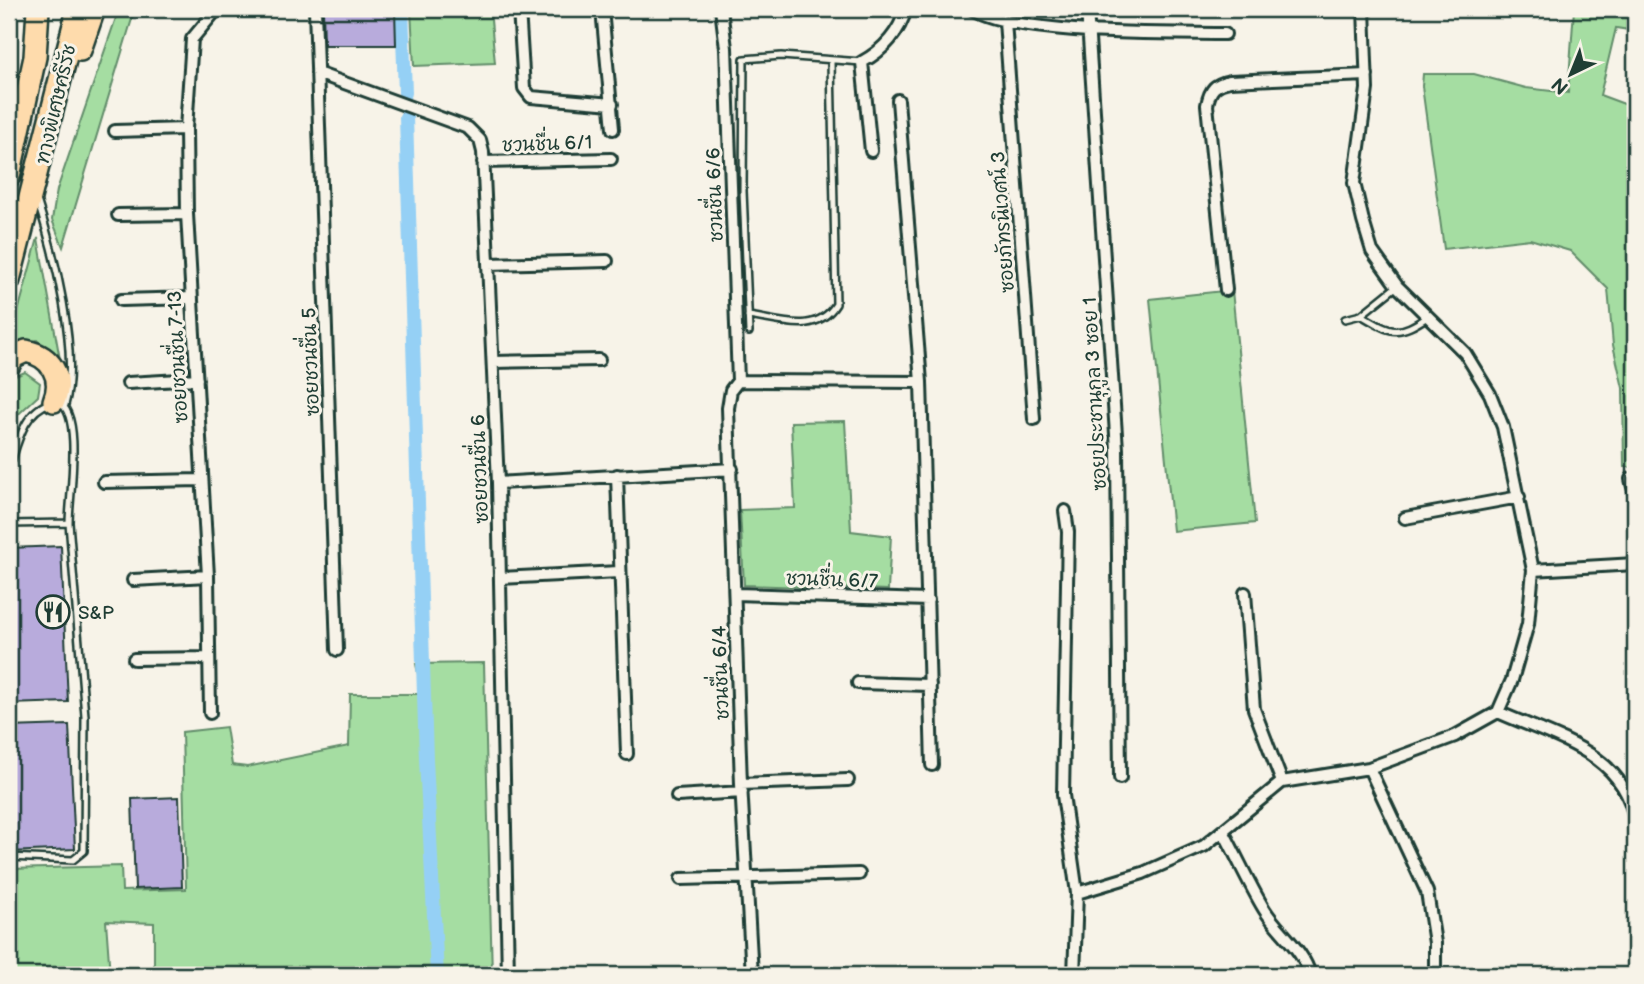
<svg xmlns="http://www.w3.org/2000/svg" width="1644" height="984" viewBox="0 0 1644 984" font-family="'Balsamiq Sans','Playpen Sans Thai',sans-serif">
  <rect width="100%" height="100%" fill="#f7f3e8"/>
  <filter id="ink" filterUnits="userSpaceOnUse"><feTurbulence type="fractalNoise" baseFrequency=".0143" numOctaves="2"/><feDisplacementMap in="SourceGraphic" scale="14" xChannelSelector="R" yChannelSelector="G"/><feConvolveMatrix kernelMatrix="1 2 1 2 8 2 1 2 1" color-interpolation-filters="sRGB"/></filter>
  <g filter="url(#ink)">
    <path fill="#a5dda2" stroke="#628d6b" stroke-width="2" d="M119,9H135L63,247L52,220L57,190Z
      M411,9H490L495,63L414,66Z
      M1574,9H1635V31L1616,28L1600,95L1635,108V467H1624L1623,388L1613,345L1608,289L1570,251L1530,239L1444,249L1422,86L1423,74H1474L1526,88L1568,93Z
      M38,238L61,365L37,340L9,345Z
      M1232,290L1255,523L1173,531L1150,299Z
      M25,372L40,383L38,396L9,423V379Z
      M845,421L851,531L891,536L888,590L744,585L740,510L795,508L791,422Z
      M484,663L492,975H154V923L106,921L110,975H9V869L121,866L122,891L186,889L182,732L226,727L232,765L247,767L349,746L350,694H422L416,664Z"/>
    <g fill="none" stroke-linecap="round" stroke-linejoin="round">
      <path stroke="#95d0f5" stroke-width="14" d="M402,9L405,93
        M406,117L426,759L437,975"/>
    </g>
    <path fill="#b8abdc" stroke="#1f3d34" stroke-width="2" d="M323,9H395L396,45H324Z
      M61,546L68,702L9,704V548Z
      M69,725L75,849L9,852V727Z
      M179,797L182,887L135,889L132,799Z"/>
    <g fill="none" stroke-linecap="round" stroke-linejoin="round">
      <defs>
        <path id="lane" d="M37,200C54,252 80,352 65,405
          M1361,315C1393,334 1397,337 1429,316
          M748,316C780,320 816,336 836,304L831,62
          M1345,319L1361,315L1397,286
          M749,332L743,191L744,59L781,56L862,62
          M9,469C17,446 23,411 50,403
          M9,524L69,523C69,499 83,413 59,403
          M9,857L73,860L84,851L85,716L69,523"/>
        <path id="street" d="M315,9L337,650
          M519,9L524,88L531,97L612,104
          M602,9L613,129
          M721,9L726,48L738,381
          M972,9C1017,36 1168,33 1225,34
          M1087,9L1117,449L1120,778
          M1005,21L1034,419
          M317,73L468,128L480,140L483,152L498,483L508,975
          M898,100L921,382L932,765
          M115,131L186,129
          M871,151L862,62C884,50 899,33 906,9
          M483,162L611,159
          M118,215L187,214
          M488,264L607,261
          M1226,290L1207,105C1210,89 1215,84 1230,81L1367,75
          M121,300L192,298
          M493,362L599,360
          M738,381L731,390L728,408L741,784L752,975
          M738,381L921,382
          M128,383L197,379
          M617,475L627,754
          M1631,479L1635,495
          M104,482L200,480
          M498,483L732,469
          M1065,511L1068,532L1063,795L1077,893L1074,975
          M1405,518L1519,497
          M1533,570L1635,564
          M500,578L619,572
          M133,580L208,576
          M1245,593L1254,709L1282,782
          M736,594L928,600
          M134,659L209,658
          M858,683L930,685
          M1498,712C1553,737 1624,752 1635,820
          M210,713L208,576L187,214L186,129L192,39L217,9
          M1369,768L1427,892L1435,943V975
          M741,784L848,780
          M677,796L742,792
          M1223,831C1237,857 1249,884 1264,909C1278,932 1303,949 1310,975
          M681,879L859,874
          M1077,893L1143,873L1204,846L1282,782L1369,768L1455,736L1498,712L1512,680L1528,624L1533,570L1503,427L1490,394L1465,353L1397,286L1372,251L1363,221L1354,183L1367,89L1364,9"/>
        <path id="highway" d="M80,50L94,9
          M9,176L35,57L38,9
          M9,280L78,9
          M9,365L13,357L26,351C51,356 64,377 54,401"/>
      </defs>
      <use href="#lane" stroke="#1f3d34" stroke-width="10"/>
      <use href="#street" stroke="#1f3d34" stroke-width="16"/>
      <use href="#highway" stroke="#1f3d34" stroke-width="26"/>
      <use href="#lane" stroke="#f7f3e8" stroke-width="5"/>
      <use href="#street" stroke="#f7f3e8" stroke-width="10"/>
      <use href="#highway" stroke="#fedbac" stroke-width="21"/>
    </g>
  </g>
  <defs>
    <symbol id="restaurant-ring" viewBox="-11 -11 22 22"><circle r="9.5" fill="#f7f3e8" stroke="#1f3d34" stroke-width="1.5"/><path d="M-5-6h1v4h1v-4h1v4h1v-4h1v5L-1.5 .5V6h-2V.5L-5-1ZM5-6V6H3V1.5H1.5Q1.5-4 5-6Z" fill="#1f3d34"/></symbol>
  </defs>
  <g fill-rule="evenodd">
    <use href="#restaurant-ring" x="34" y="593" width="38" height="38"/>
  </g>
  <g text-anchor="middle" stroke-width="6" stroke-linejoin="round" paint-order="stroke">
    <g font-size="19" fill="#1f3d34" stroke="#f7f3e8">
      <text transform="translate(55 104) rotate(-77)" y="7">ทางพิเศษศรีรัช</text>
      <text transform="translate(547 143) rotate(-2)" y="7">ชวนชื่น 6/1</text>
      <text transform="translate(714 195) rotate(-92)" y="7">ชวนชื่น 6/6</text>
      <text transform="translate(1002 222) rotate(-94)" y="7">ซอยภัทรนิเวศน์ 3</text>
      <text transform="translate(177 357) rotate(-93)" y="7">ซอยชวนชื่น 7-13</text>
      <text transform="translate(310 362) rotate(-92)" y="7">ซอยชวนชื่น 5</text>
      <text transform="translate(1094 394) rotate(-93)" y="7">ซอยประชานุกูล 3 ซอย 1</text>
      <text transform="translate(479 469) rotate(-92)" y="7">ซอยชวนชื่น 6</text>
      <text transform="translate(832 579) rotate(2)" y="7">ชวนชื่น 6/7</text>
      <text transform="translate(720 673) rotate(-92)" y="7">ชวนชื่น 6/4</text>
    </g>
    <g font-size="19" fill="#1f3d34" stroke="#f7f3e8" text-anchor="start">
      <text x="78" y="619">S&amp;P</text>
    </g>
  </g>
  <rect width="1644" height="984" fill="none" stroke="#f7f3e8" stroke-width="35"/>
  <rect x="18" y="18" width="1609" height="949" fill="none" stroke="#1f3d34" stroke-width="2.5" filter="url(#ink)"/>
  <g transform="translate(1571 74) rotate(223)" stroke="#f7f3e8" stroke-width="5" paint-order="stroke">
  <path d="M0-5L12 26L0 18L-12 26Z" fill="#1f3d34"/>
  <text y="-10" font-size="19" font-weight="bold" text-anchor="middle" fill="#1f3d34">N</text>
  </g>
</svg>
